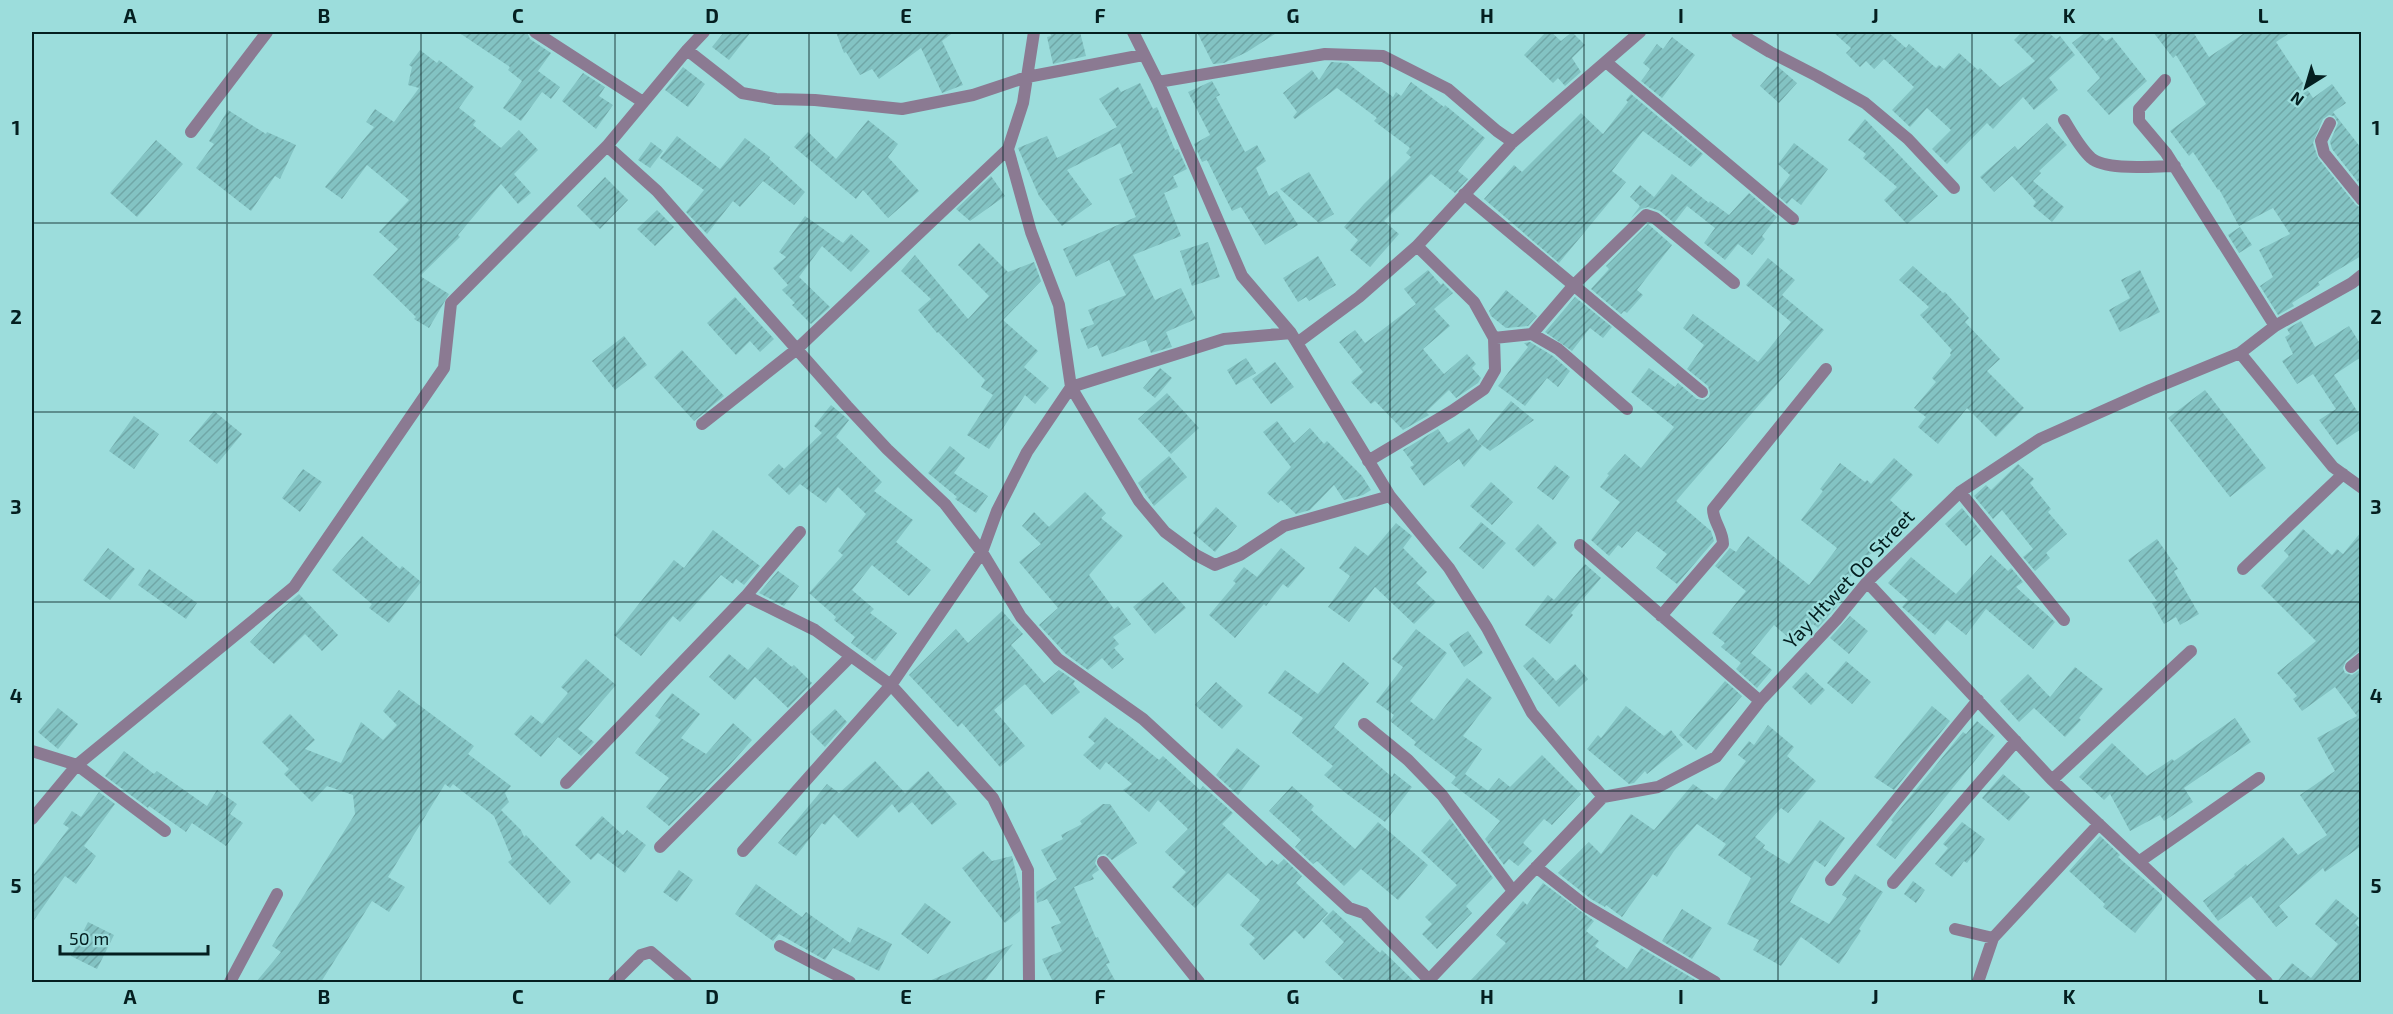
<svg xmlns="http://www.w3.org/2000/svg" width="2393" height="1014" viewBox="0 0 2393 1014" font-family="'Exo 2',sans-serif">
  <defs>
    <pattern id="building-hatch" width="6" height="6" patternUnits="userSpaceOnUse" patternTransform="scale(1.5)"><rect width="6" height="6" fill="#83c3c3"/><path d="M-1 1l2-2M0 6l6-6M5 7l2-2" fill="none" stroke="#70a7a7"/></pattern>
  </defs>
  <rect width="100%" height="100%" fill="#9cdddc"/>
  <path fill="url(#building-hatch)" d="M458,32H527L530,39L551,53L538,71L560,87L551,99L542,92L521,121L503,108L522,81L508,70L510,67Z
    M724,32H751L729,60L712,47Z
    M836,32H954L942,41L963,85L942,93L921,48L879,79L872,69L860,75L846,52L844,53Z
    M1050,32H1080L1086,56L1053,64L1047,37L1051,36Z
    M1197,32H1278L1247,52L1224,63L1213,64Z
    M1546,32H1551L1561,41L1572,32L1585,45L1572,58L1581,72L1565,86L1558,78L1553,83L1524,55Z
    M1833,32H1888L1906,48L1909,44L1936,68L1939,65L1944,69L1959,53L1978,70L1980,68L2000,87L2035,61L2014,40L2022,32H2048L2056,39L2060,36L2075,55L2049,78L2058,90L2034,110L2023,97L1993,129L1987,123L1947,164L1932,149L1951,130L1927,108L1910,127L1892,110L1914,87L1884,59L1874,69L1866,61L1860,67L1846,53L1851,48Z
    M2086,32H2097L2106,41L2112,37L2147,81L2109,115L2087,91L2100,78L2072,43Z
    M2153,32H2193L2209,57L2246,32H2291L2276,42L2313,98L2332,84L2346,103L2333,112L2361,148V186L2332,149L2330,142L2338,123L2334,116L2329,115L2323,119L2313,143L2318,158L2356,205L2361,208V256L2318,282L2320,285L2292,303L2294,306L2278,315L2260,286L2273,277L2259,250L2290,234L2273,208L2239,226L2219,189L2218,190L2193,152L2189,156L2170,131L2206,104L2176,55L2173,58Z
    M1672,37L1695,55L1662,98L1641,81L1650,69L1643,63L1657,44L1663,49Z
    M420,50L437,63L439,60L474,87L459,108L476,121L473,125L501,148L519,130L538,150L514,174L531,193L518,204L501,184L458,235L460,237L420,276L449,294L429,328L414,319L416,317L373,275L398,249L379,232L409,200L367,165L342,199L325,187L374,127L366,122L375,109L394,122L419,88L408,85L412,67L409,65Z
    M1331,62L1347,63L1393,97L1396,92L1401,96L1411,82L1444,107L1445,105L1485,138L1458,171L1468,179L1455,193L1431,174L1384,221L1399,234L1370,267L1350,250L1358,240L1344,227L1364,204L1411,157L1406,153L1410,148L1374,121L1377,118L1337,88L1295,119L1293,117L1297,112L1283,93L1312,70L1319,80Z
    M1777,66L1797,83L1779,103L1760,86Z
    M683,67L705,84L688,107L665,90Z
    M583,73L605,87L599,96L613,105L596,129L562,101Z
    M1212,81L1220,95L1216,97L1245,152L1257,145L1266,161L1256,168L1269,196L1277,191L1298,225L1265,245L1241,207L1232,211L1207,160L1202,162L1194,144L1210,135L1188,92Z
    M1140,83L1153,109L1157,107L1175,150L1178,149L1187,169L1173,176L1178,187L1164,193L1181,236L1133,255L1155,300L1181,288L1196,319L1166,332L1172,347L1151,353L1146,340L1102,357L1097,345L1088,349L1080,329L1094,324L1088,310L1126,295L1109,260L1076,277L1063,249L1136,217L1119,179L1133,173L1120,143L1067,170L1092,204L1062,226L1039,196L1018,148L1047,136L1057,158L1117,127L1099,99L1118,87L1121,92Z
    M1631,94L1703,154L1691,167L1643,131L1612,171L1626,182L1559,263L1484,199L1514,165L1522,172L1581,113L1603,134L1628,102L1626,100Z
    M228,110L266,134L267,132L296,145L280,179L275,176L251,211L196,168L214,144L209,141Z
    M1865,119L1938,196L1907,224L1884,200L1897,187L1863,158L1866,154L1848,140Z
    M868,120L898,144L888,157L919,191L888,218L863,190L856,199L794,147L808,132L836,159Z
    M2047,123L2067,145L2039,171L2041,173L2033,181L2064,207L2052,222L2033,206L2036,202L2012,176L1994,192L1980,177L2015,146L2018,150Z
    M677,136L720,169L745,138L770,157L769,159L805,192L794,205L763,181L740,207L733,201L707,234L686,212L704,190L660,158Z
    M156,140L183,164L137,217L110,193Z
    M651,142L663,151L650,168L638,160Z
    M1794,143L1828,169L1801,205L1792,198L1787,204L1776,194L1790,175L1778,164Z
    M1309,172L1334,214L1319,223L1280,189Z
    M1672,174L1709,203L1710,201L1729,215L1749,193L1777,217L1762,236L1765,239L1752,255L1738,244L1725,260L1704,243L1715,228L1687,206L1674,223L1660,211L1648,207L1641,209L1631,218L1640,206L1630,197L1640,185L1654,197Z
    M991,176L1005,196L970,221L956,209Z
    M605,177L628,200L600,229L577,206Z
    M657,210L674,227L655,246L637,229Z
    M805,216L843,243L851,234L870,251L851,272L822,246L799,277L830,307L811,324L792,305L795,303L782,290L788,285L773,268L786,257L779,252Z
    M1648,224L1672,245L1637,290L1643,295L1627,313L1624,311L1621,314L1591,289L1609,269L1606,266Z
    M2240,227L2252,245L2239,253L2228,235Z
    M1208,242L1220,277L1192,286L1180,251Z
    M979,243L1008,272L1034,262L1041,281L1003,320L1038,351L1024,367L1049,388L1035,404L1025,395L989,449L967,435L993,395L981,387L985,380L938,332L937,333L918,310L931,299L901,271L915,255L968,319L989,296L958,265Z
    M1318,256L1336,285L1309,301L1306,297L1298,302L1283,278Z
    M1768,258L1795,280L1782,295L1824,330L1676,501L1711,531L1714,541L1677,584L1656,568L1667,554L1637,531L1622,548L1618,545L1609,556L1591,540L1620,502L1600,487L1609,475L1607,474L1625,454L1641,468L1674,427L1631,392L1649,368L1675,387L1678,383L1697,399L1704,400L1709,397L1710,393L1708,386L1687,369L1704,345L1683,328L1693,314L1758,362L1791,322L1746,285Z
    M1913,266L1943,293L1945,292L1969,318L1965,322L2000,359L1987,371L2024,408L1996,437L1967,408L1938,444L1918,427L1926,417L1914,408L1936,382L1932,378L1951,355L1950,353L1952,350L1920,315L1929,307L1899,280Z
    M1428,270L1441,285L1443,283L1453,293L1434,309L1450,326L1423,349L1444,374L1467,354L1476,364L1472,368L1481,378L1478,383L1456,398L1449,390L1426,412L1429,415L1403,430L1375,401L1371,404L1351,382L1363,372L1339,342L1355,330L1365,343L1416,304L1404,289Z
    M2140,270L2160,312L2120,332L2109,310L2130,298L2121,280Z
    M1506,290L1537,316L1528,326L1506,328L1491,316L1489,311Z
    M735,297L774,339L760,352L750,341L736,355L707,323Z
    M1575,297L1612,327L1603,338L1590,328L1572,351L1545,332Z
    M2301,321L2315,347L2349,326L2361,345V357L2334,375L2361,417V429L2337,445L2319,420L2336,409L2313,374L2297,384L2282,361L2293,354L2285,337L2290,334L2287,329Z
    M624,336L647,365L615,390L592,361Z
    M1530,342L1553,356L1570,371L1558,387L1547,378L1525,406L1498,386L1528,347L1524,343Z
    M682,350L724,396L694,421L654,377Z
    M1246,358L1256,373L1236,385L1227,370Z
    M1275,362L1294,387L1271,404L1252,379Z
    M1160,368L1172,378L1155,398L1143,388Z
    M2205,390L2266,468L2230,497L2168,418Z
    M1167,393L1199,428L1171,454L1138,419Z
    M1511,401L1534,420L1490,451L1479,443L1482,446L1464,467L1459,459L1424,486L1410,467L1414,465L1403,450L1438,429L1448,443L1469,428L1478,441Z
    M831,405L849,420L836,437L882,482L874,491L913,520L896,542L931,570L909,596L872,565L852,590L874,609L870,613L897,633L875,661L851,643L855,637L834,620L836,617L809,593L843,555L838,551L866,514L838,487L826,503L800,484L789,495L768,475L779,464L784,469L822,433L814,426Z
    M214,411L242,434L217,464L189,441Z
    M134,416L159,434L134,469L109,451Z
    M1277,421L1294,443L1310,428L1324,444L1327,441L1362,476L1371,490L1363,495L1344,500L1334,485L1310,510L1296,514L1281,500L1278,503L1267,493L1291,467L1263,432Z
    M950,446L965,458L954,473L988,496L976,513L955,499L957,497L928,473Z
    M1169,456L1187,477L1154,506L1138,483Z
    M1894,458L1913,475L1890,500L1908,516L1875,553L1873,552L1865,558L1831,602L1837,606L1818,628L1813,624L1796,644L1774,625L1751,653L1772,670L1757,688L1736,669L1741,663L1721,647L1725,643L1712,633L1746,591L1715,566L1730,548L1736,552L1748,536L1809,585L1837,548L1801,520L1823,491L1820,489L1840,463L1865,482L1867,480L1871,484Z
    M2018,464L2034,479L2030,483L2051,509L2048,512L2067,534L2046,553L2050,558L2035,571L2023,557L2033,549L2002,510L1993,519L1974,496L1986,485L1991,490Z
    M1555,465L1570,477L1553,500L1537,488Z
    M303,469L322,482L300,512L282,498Z
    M1491,482L1513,502L1492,525L1470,506Z
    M1085,492L1106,513L1101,518L1123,536L1089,575L1114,609L1118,606L1131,624L1113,637L1119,644L1114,648L1124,659L1112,669L1102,658L1088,670L1066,654L1039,625L1058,608L1019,562L1041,544L1022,526L1034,512L1049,527Z
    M1216,507L1237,526L1215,552L1193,533Z
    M1962,508L1981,531L1966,546L1945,524Z
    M1481,522L1506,543L1483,569L1459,548Z
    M1396,523L1412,536L1403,548L1427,572L1416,583L1436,602L1414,624L1375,587L1349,622L1328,607L1350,576L1339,568L1355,546L1368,556Z
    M1538,524L1557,543L1534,567L1515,549Z
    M2303,529L2332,555L2337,549L2343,554L2361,532V650L2346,661L2343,668L2345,673L2352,675L2361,669V846L2325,872L2323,868L2279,906L2288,917L2276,927L2251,896L2218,921L2203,901L2235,876L2234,874L2246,864L2247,866L2283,837L2298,855L2327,835L2300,795L2335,771L2317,738L2357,716L2335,687L2302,711L2293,699L2297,696L2277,673L2316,641L2261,586L2289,556L2284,551Z
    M713,530L760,566L744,585L736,579L733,584L721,575L680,622L673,616L641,656L614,635L674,560L684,568Z
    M362,536L400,569L402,566L421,582L389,623L369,608L372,604L332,570Z
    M2157,539L2178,569L2174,571L2199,614L2180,625L2176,617L2164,624L2152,603L2157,601L2128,560Z
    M108,548L135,569L110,600L83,580Z
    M1281,548L1305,568L1288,588L1283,584L1266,606L1264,604L1235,638L1209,615L1236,583L1233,581L1244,567L1257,577Z
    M1991,555L2008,571L2011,568L2023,582L2016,587L2055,622L2033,649L1986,609L1966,635L1947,620L1935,635L1902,607L1908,600L1888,583L1911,557L1956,594Z
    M1585,564L1601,578L1571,613L1573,615L1550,644L1525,625L1548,595L1554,600Z
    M149,569L197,603L186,619L138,585Z
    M778,571L799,586L784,606L759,593Z
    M1163,582L1186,608L1155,634L1133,607Z
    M299,594L338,635L322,651L305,634L274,664L250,642L276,614Z
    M1002,611L1023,634L1011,645L1044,683L1059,670L1075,681L1073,684L1080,692L1052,715L1025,684L994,710L1025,746L1000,767L962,723L958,727L909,675L956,629L968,643Z
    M1850,616L1868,631L1849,654L1830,638Z
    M1416,629L1447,653L1410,701L1434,720L1467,678L1492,698L1463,736L1482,749L1465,774L1488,791L1499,778L1510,787L1542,755L1581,794L1552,825L1544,819L1523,843L1532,851L1518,866L1509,859L1504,865L1485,839L1500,821L1451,783L1456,777L1414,745L1416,742L1390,721L1394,715L1376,702L1403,667L1392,659Z
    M1468,631L1483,653L1464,667L1449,644Z
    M768,647L792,667L794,665L812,683L788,708L755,677L735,700L709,677L729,654L748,670Z
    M1533,657L1556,681L1575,664L1588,679L1559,707L1523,666Z
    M586,659L616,685L578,729L594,742L581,756L558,737L541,757L514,734L531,715L542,724L568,693L561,687Z
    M1846,661L1871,682L1852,704L1827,683Z
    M1343,662L1369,683L1334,727L1392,777L1394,773L1412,787L1385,822L1347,794L1324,775L1333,766L1292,733L1303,718L1268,693L1285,670L1318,694Z
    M2075,667L2103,689L2079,718L2081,720L2065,737L2034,708L2019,722L2000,701L2028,674L2050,697Z
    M1806,672L1825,690L1811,705L1792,687Z
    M1725,681L1742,696L1696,750L1679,735Z
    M1216,682L1243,706L1222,729L1195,705Z
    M399,690L474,746L468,754L511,786L505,793L509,802L501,810L521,830L524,837L526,835L571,882L550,905L508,862L512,859L494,816L453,784L450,788L445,784L388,877L405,887L389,912L372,901L321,982H256L281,952L272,946L355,814L353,795L327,786L312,802L284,774L289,769L262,742L290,714L315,740L305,749L341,763L361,722L383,740L397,725L383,711Z
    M672,693L700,714L681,738L706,754L733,723L752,740L728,767L669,826L646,807L669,778L635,753L661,720L655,716Z
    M1626,706L1664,736L1671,730L1683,745L1647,774L1645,771L1634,783L1629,784L1587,749L1598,735L1601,738Z
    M1932,706L1950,721L1894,790L1874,777Z
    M58,708L78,724L58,749L38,732Z
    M835,709L847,722L825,747L810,732Z
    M1105,717L1119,729L1120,728L1159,760L1163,756L1200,790L1203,786L1233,813L1222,824L1266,866L1272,860L1278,865L1284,859L1302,876L1296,883L1328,913L1304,939L1295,930L1264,960L1249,944L1255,938L1240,925L1260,900L1228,873L1195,908L1172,887L1186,872L1165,852L1188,829L1158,800L1149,812L1123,790L1132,784L1106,762L1100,770L1083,755L1095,743L1088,737Z
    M2235,718L2251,742L2184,788L2193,802L2164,821L2160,815L2130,831L2110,794L2104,800L2079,777L2112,743L2147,776L2172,759L2174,761Z
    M1977,721L1995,736L1895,859L1876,845L1893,822L1891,820L1963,732L1966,734Z
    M1768,725L1794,747L1787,756L1816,781L1788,813L1781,808L1755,837L1765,845L1763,848L1789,864L1820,820L1845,838L1825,867L1815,860L1790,902L1829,924L1847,898L1842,895L1855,874L1883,892L1859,929L1861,931L1839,964L1801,937L1781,966L1753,950L1759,940L1727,924L1751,878L1718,855L1726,844L1697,824L1674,851L1657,877L1653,874L1622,917L1606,905L1605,907L1591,899L1558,873L1589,842L1601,854L1631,814L1654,830L1693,784L1716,800L1746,761L1738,755L1749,741L1754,745Z
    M1237,748L1260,766L1238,795L1216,775Z
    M124,751L154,774L157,771L207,806L217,790L237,804L230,814L243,823L226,846L192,823L186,832L149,806L148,808L105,776Z
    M875,761L905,793L928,771L957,804L932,825L912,802L899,813L892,804L858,838L834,814L825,825L822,823L796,856L778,843L827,784L839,793Z
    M2003,774L2030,797L2009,821L1982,798Z
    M1292,786L1314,806L1311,810L1355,849L1378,822L1428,865L1398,900L1361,869L1344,886L1317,861L1313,864L1295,847L1301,840L1269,811Z
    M99,792L115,804L84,846L96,856L76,884L65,876L32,923V877L69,828L63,824L72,811L81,817Z
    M1103,804H1110L1137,843L1112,860L1105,854L1098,855L1095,863L1099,870L1092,875L1094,879L1074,887L1096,938L1098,937L1110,963L1106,964L1116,982H1053L1042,959L1062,951L1051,927L1061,923L1047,899L1037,903L1036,892L1057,879L1041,850L1063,839L1061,835L1082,824L1080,821Z
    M602,816L623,835L627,830L646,845L625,873L598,853L591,860L575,845Z
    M1450,819L1493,878L1466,906L1472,913L1437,949L1422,934L1432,924L1425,917L1457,885L1421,851Z
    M1962,822L1985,839L1967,863L1964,861L1952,877L1935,864L1948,848L1943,844Z
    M2100,836L2120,855L2118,857L2162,895V900L2135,933L2103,907L2105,904L2069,871Z
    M983,851L992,861L1012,856L1020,889V911L1005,923L962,868Z
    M679,870L693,880L677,902L663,892Z
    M1913,881L1925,890L1916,903L1904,894Z
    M1543,883L1594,921L1586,931L1599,941L1595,946L1627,969L1641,948L1699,982H1469L1506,943L1496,935L1523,901L1527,905Z
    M756,884L802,917L806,912L850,943L858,927L892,944L879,971L833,948L825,960L779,934L773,941L735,914Z
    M2336,899L2359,918L2355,923L2361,929V982H2277L2292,963L2311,978L2338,944L2315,924Z
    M925,903L951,922L928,954L901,934Z
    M1682,909L1712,928L1692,959L1662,941Z
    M1333,910L1380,953L1382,950L1415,982H1346L1325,962L1344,942L1322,921Z
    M88,922L114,935L97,969L71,956Z
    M1013,944L984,982H927Z"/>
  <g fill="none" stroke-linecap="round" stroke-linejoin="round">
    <path stroke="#8b7a92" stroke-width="12" d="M230,982L277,894"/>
    <path stroke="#8b7a92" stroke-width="12" d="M535,32L643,102
      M1034,32L1023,103L1008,149L1031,232L1059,305L1071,387L1139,501L1165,532L1196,555L1215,565L1240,555L1284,526L1390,496
      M1133,32L1158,82L1242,276L1291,333L1390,496L1449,568L1487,628L1532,713L1603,797
      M1737,32L1770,52L1817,76L1865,103L1908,139L1954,188
      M687,50L742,93L776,99L815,100L902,109L973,95L1027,77L1143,55
      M1606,62L1793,219
      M2165,80L2139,109V121L2166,153L2275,326
      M1158,82L1325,54L1383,56L1448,89L1497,131L1513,142
      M2064,120C2072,133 2080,148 2091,158C2106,171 2154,166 2175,166
      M2330,123L2321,141L2324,153L2362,200
      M191,132L267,32
      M607,146L657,191L847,406L887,449L945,504L982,552L1021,617L1058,659L1143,719L1349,908L1364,913L1429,980
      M1464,194L1702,392
      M1532,334L1574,285L1646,215L1655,218L1734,283
      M1494,338L1532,334L1558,349L1627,409
      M1297,343L1359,297L1417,246L1513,142L1640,32
      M2240,353L2333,467L2362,488
      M702,424L797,349L1008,149
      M1368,461L1452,411L1484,389L1495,370L1494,338L1474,302L1417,246
      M1960,492L2064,620
      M1580,545L1760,701
      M2243,569L2343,474
      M1867,582L2052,780L2267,982
      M746,596L815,630L891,685L993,798L1028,870L1029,982
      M1661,616L1723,544C1723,530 1713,522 1713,509L1826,369
      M2351,667L2362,658
      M1364,724L1408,760L1442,795L1513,891
      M32,751L77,765L165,831
      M2052,780L2191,651
      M566,783L746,596L800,532
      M32,819L77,765L294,587L444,368L451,303L607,146L687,50L704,32
      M660,847L850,657
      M743,851L891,685L982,552L997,511L1027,452L1071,387L1224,339L1291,333
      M2140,861L2259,778
      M1103,862L1199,982
      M1536,867L1586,906L1715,982
      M1831,880L1978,700
      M1893,883L2016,741
      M1955,929L1993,938
      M780,946L850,982
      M614,982L641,955L651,952L686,982
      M1427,982L1603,797L1658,787L1716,757L1760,701L1836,620L1867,582L1960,492L2040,439L2150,390L2240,353L2275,326L2352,283L2362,275
      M1978,982L1993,938L2099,824"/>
  </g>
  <path fill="none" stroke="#041f20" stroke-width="1.5" stroke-opacity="0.55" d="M227,32V982M421,32V982M615,32V982M809,32V982M1003,32V982M1196,32V982M1390,32V982M1584,32V982M1778,32V982M1972,32V982M2166,32V982M32,223H2362M32,412H2362M32,602H2362M32,791H2362"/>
  <g text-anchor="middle" stroke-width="4.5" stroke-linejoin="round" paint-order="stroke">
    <g font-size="20" fill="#041f20" stroke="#9cdddc">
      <text transform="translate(1849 579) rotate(-47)" y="7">Yay Htwet Oo Street</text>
    </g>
  </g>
  <rect width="2393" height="1014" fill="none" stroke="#9cdddc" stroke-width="66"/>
  <g transform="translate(2306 87) rotate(217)" stroke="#9cdddc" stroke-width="4.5" paint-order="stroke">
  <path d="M0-4.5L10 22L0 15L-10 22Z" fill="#041f20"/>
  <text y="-9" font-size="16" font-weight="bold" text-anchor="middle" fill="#041f20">N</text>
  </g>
  <path d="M60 945v9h148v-9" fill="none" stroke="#041f20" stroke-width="3"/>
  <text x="69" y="945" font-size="18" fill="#041f20" stroke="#9cdddc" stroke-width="4.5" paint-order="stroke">50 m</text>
  <rect x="33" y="33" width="2327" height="948" fill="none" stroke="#041f20" stroke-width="2"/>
  <g font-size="20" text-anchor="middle" font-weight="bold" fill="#041f20">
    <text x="130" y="23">A</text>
    <text x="324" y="23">B</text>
    <text x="518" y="23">C</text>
    <text x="712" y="23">D</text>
    <text x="906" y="23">E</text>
    <text x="1100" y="23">F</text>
    <text x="1293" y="23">G</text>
    <text x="1487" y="23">H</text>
    <text x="1681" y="23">I</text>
    <text x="1875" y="23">J</text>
    <text x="2069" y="23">K</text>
    <text x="2263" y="23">L</text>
    <text x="16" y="135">1</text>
    <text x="2376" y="135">1</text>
    <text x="16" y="324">2</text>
    <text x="2376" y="324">2</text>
    <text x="16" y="514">3</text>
    <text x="2376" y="514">3</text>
    <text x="16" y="703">4</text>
    <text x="2376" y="703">4</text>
    <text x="16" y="893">5</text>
    <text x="2376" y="893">5</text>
    <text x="130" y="1004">A</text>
    <text x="324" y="1004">B</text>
    <text x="518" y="1004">C</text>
    <text x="712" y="1004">D</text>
    <text x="906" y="1004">E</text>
    <text x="1100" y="1004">F</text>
    <text x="1293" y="1004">G</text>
    <text x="1487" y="1004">H</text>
    <text x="1681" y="1004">I</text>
    <text x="1875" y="1004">J</text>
    <text x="2069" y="1004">K</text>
    <text x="2263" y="1004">L</text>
  </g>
</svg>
